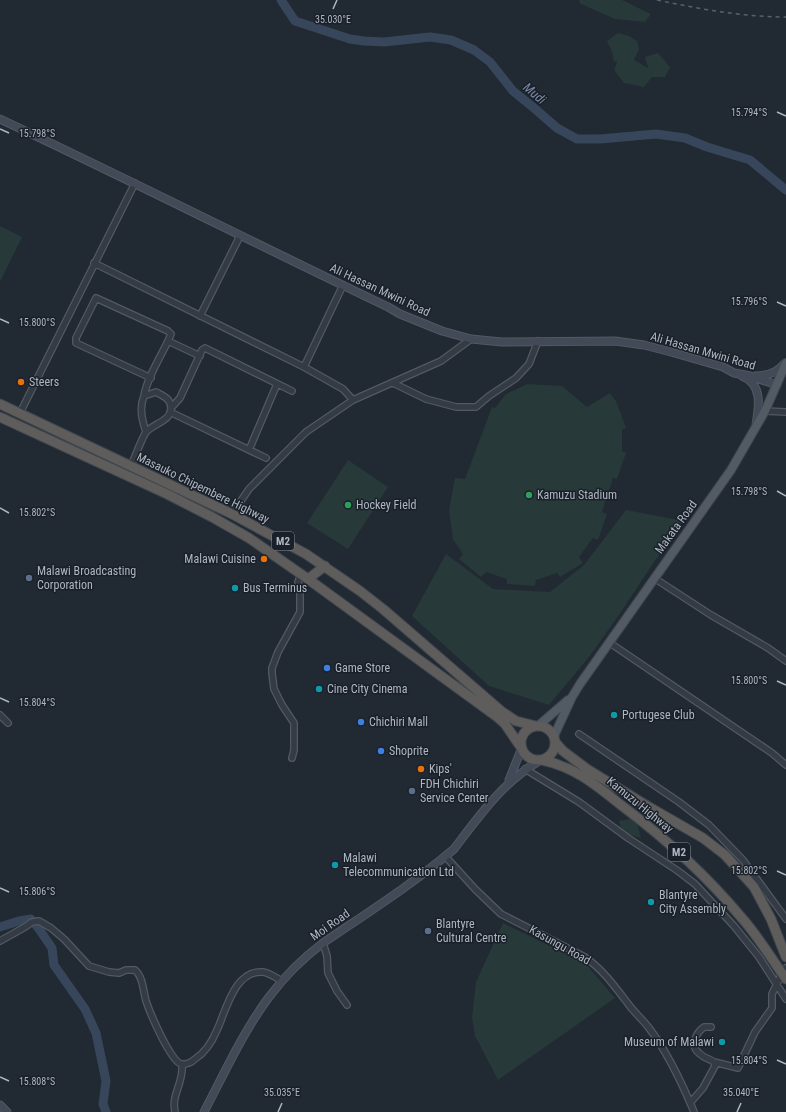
<svg xmlns="http://www.w3.org/2000/svg" width="786" height="1112" viewBox="0 0 786 1112" font-family="'Roboto Condensed',sans-serif">
  <rect width="100%" height="100%" fill="#212933"/>
  <path fill="#273939" d="M580,0H622L651,14L645,22L615,19L579,3Z
    M618,33L629,36L637,41L639,49L634,60L648,68L645,57L658,53L670,67L665,77H652L644,87L624,83L614,70L617,62L614,61L612,52L607,41Z
    M0,226L22,237L1,280H0Z
    M527,384L562,386L587,407L610,393L616,401L626,428L622,430V451L626,453L617,479L613,478L602,512L607,514L598,540L593,538L579,557L583,563L560,577L557,573L536,580L535,586L507,584V579L486,572L481,577L459,559L463,554L453,539L449,510L455,478L465,479L492,407L495,408L506,394Z
    M348,460L388,487L348,549L307,523Z
    M626,510L684,521L654,562L619,615L589,657L549,705L489,686L412,616L446,554L493,589L550,592L584,565Z
    M630,819L637,822L641,838L621,832L619,821Z
    M503,923L585,963L615,998L498,1080L475,1036L472,1017L476,982Z"/>
  <g fill="none" stroke-linecap="round" stroke-linejoin="round">
    <path stroke="#38465b" stroke-width="9" d="M281,0L295,21L350,39L364,41L384,42L430,37L451,40L474,50L490,62L513,91L534,108L557,128L577,139H600L656,134L685,138L707,147L750,160L786,190
      M0,927L19,921L31,919L39,929L52,948L54,965L85,1009L96,1033L106,1081L103,1104L106,1112"/>
    <defs>
      <path id="minor" d="M94,263L304,367L343,389L353,400
        M200,316L238,240L239,236
        M168,341L200,356
        M304,367L343,285
        M393,383L426,399L456,407H476L489,396L516,378L529,364L538,341
        M144,396C147,378 160,358 168,341L171,334L168,331L96,298L76,338V343L151,378
        M171,408L180,398L202,350L205,348L292,391
        M765,411L786,412
        M170,412L266,458
        M20,413L135,183
        M249,450L277,384
        M131,466C134,459 142,438 146,432C153,424 173,420 171,407C170,398 163,396 156,392L144,396C139,408 142,420 146,432
        M232,514L249,489L306,432L353,400L441,361L471,339
        M654,578L711,615L768,648L786,661
        M610,643L772,753L786,765
        M0,715L8,723
        M579,734L679,802L709,825L743,860L786,919
        M292,758L294,750V723L282,705L274,689L272,673V668L278,652L300,612V589L298,582L301,574
        M525,769L579,802L628,838L678,871L695,884L734,926L759,957L786,999
        M445,856L475,889L501,914L583,956C602,968 616,988 629,1005C635,1013 643,1020 649,1028C668,1053 682,1083 694,1112
        M0,941L25,927L32,922L39,921L51,928L64,939L89,966L109,972L119,973L126,970H135C143,977 143,990 146,1001C150,1013 170,1060 181,1064C186,1065 192,1062 195,1059C206,1052 212,1042 217,1030C226,1011 234,970 263,972C270,973 276,978 282,981
        M323,943L327,956L328,973L337,991L347,1005
        M714,1062L738,1068L755,1032L772,1008V994L783,971L786,968
        M690,1103L703,1088L715,1066L714,1062C710,1059 704,1058 700,1054C689,1046 696,1033 704,1027H711
        M175,1112C171,1094 184,1083 182,1064"/>
      <path id="secondary" d="M0,119C130,180 258,245 388,307L400,314L442,331L471,339L502,342L615,341L644,345L671,352L723,367L734,373L750,376L777,385
        M742,376C763,384 759,407 756,425
        M755,376C766,376 777,373 784,364
        M509,780L521,750
        M0,1105L7,1112
        M204,1112C224,1074 243,1032 269,997C284,977 303,958 323,943C367,913 413,884 454,849C479,816 503,782 539,761"/>
      <path id="primary" d="M538,726L568,700
        M554,736L572,697L580,684L731,470L765,411L786,363"/>
      <path id="trunk" d="M0,404L232,514L306,554L360,591L383,609L501,711L516,721L536,726
        M0,417L167,494L212,517L249,538L308,579L496,716L505,724L520,746
        M308,579L325,566
        M521 743a17 17 0 1 1 34 0a17 17 0 1 1-34 0Z
        M555,742L563,751L587,769L649,807L703,838L725,855L754,887L771,919L786,957
        M542,760C575,767 596,785 621,805C665,838 706,875 741,917C758,936 771,958 786,979"/>
    </defs>
    <use href="#minor" stroke="#515962" stroke-width="8"/>
    <use href="#secondary" stroke="#515962" stroke-width="9"/>
    <use href="#primary" stroke="#3d444e" stroke-width="10"/>
    <use href="#trunk" stroke="#3f464f" stroke-width="11"/>
    <use href="#minor" stroke="#343b44" stroke-width="5.5"/>
    <use href="#secondary" stroke="#424a57" stroke-width="7"/>
    <use href="#primary" stroke="#525a64" stroke-width="8"/>
    <use href="#trunk" stroke="#5e5d5b" stroke-width="9"/>
    <path stroke="#58616d" stroke-width="1.5" stroke-dasharray="4 4" stroke-linecap="butt" d="M657,0C700,9 742,17 786,17"/>
  </g>
  <path fill="none" stroke="#aeb6c1" stroke-width="1.5" d="M333,9L337,0M777,112L786,116M0,129L9,133M777,302L786,306M0,319L9,323M777,491L786,496M0,508L9,513M777,681L786,685M0,698L9,702M777,871L786,875M0,888L9,892M777,1060L786,1064M0,1077L9,1081M278,1112L282,1103M737,1112L741,1103"/>
  <g fill="#e8710a" stroke="#1a2029" stroke-width="1.5">
    <circle cx="21" cy="382" r="4"/>
    <circle cx="264" cy="559" r="4"/>
    <circle cx="421" cy="769" r="4"/>
  </g>
  <g fill="#2e9e5b" stroke="#1a2029" stroke-width="1.5">
    <circle cx="529" cy="495" r="4"/>
    <circle cx="348" cy="505" r="4"/>
  </g>
  <g fill="#5c6f8a" stroke="#1a2029" stroke-width="1.5">
    <circle cx="29" cy="578" r="4"/>
    <circle cx="412" cy="791" r="4"/>
    <circle cx="428" cy="931" r="4"/>
  </g>
  <g fill="#0f9aa8" stroke="#1a2029" stroke-width="1.5">
    <circle cx="235" cy="588" r="4"/>
    <circle cx="319" cy="689" r="4"/>
    <circle cx="614" cy="715" r="4"/>
    <circle cx="335" cy="865" r="4"/>
    <circle cx="651" cy="902" r="4"/>
    <circle cx="722" cy="1042" r="4"/>
  </g>
  <g fill="#3f7fe0" stroke="#1a2029" stroke-width="1.5">
    <circle cx="327" cy="668" r="4"/>
    <circle cx="361" cy="722" r="4"/>
    <circle cx="381" cy="751" r="4"/>
  </g>
  <g text-anchor="middle" stroke-width="3" stroke-linejoin="round" paint-order="stroke">
    <g fill="#1a2029" stroke="#828993" stroke-width="1">
      <rect x="272" y="532" width="22" height="18" rx="3"/>
      <rect x="668" y="843" width="22" height="18" rx="3"/>
    </g>
    <g font-size="11" font-weight="bold" fill="#aeb6c1">
      <text x="283" y="545">M2</text>
      <text x="679" y="856">M2</text>
    </g>
    <g font-size="12" fill="#aeb6c1" stroke="#1a2029">
      <text transform="translate(380 290) rotate(25)" y="4">Ali Hassan Mwini Road</text>
      <text transform="translate(703 351) rotate(16)" y="4">Ali Hassan Mwini Road</text>
      <text transform="translate(203 488) rotate(26)" y="4">Masauko Chipembere Highway</text>
      <text transform="translate(676 527) rotate(-54)" y="4">Makata Road</text>
      <text transform="translate(640 805) rotate(39)" y="4">Kamuzu Highway</text>
      <text transform="translate(330 925) rotate(-35)" y="4">Moi Road</text>
      <text transform="translate(560 945) rotate(29)" y="4">Kasungu Road</text>
    </g>
    <g font-size="12" fill="#aeb6c1" stroke="#1a2029" text-anchor="start">
      <text x="29" y="386">Steers</text>
      <text x="537" y="499">Kamuzu Stadium</text>
      <text x="356" y="509">Hockey Field</text>
      <text x="256" y="563" text-anchor="end">Malawi Cuisine</text>
      <text x="37" y="575">Malawi Broadcasting<tspan x="37" dy="14">Corporation</tspan></text>
      <text x="243" y="592">Bus Terminus</text>
      <text x="335" y="672">Game Store</text>
      <text x="327" y="693">Cine City Cinema</text>
      <text x="622" y="719">Portugese Club</text>
      <text x="369" y="726">Chichiri Mall</text>
      <text x="389" y="755">Shoprite</text>
      <text x="429" y="773">Kips'</text>
      <text x="420" y="788">FDH Chichiri<tspan x="420" dy="14">Service Center</tspan></text>
      <text x="343" y="862">Malawi<tspan x="343" dy="14">Telecommunication Ltd</tspan></text>
      <text x="659" y="899">Blantyre<tspan x="659" dy="14">City Assembly</tspan></text>
      <text x="436" y="928">Blantyre<tspan x="436" dy="14">Cultural Centre</tspan></text>
      <text x="714" y="1046" text-anchor="end">Museum of Malawi</text>
    </g>
    <g font-size="13" font-style="italic" fill="#798da7" stroke="#1a2029">
      <text transform="translate(535 93) rotate(40)" y="5">Mudi</text>
    </g>
  </g>
  <g font-size="10" text-anchor="middle" fill="#aeb6c1" stroke="#1a2029" stroke-width="3" stroke-linejoin="round" paint-order="stroke">
    <text x="333" y="23">35.030°E</text>
    <text x="749" y="116">15.794°S</text>
    <text x="37" y="137">15.798°S</text>
    <text x="749" y="305">15.796°S</text>
    <text x="37" y="326">15.800°S</text>
    <text x="749" y="495">15.798°S</text>
    <text x="37" y="516">15.802°S</text>
    <text x="749" y="684">15.800°S</text>
    <text x="37" y="706">15.804°S</text>
    <text x="749" y="874">15.802°S</text>
    <text x="37" y="895">15.806°S</text>
    <text x="749" y="1064">15.804°S</text>
    <text x="37" y="1085">15.808°S</text>
    <text x="282" y="1096">35.035°E</text>
    <text x="741" y="1096">35.040°E</text>
  </g>
</svg>
